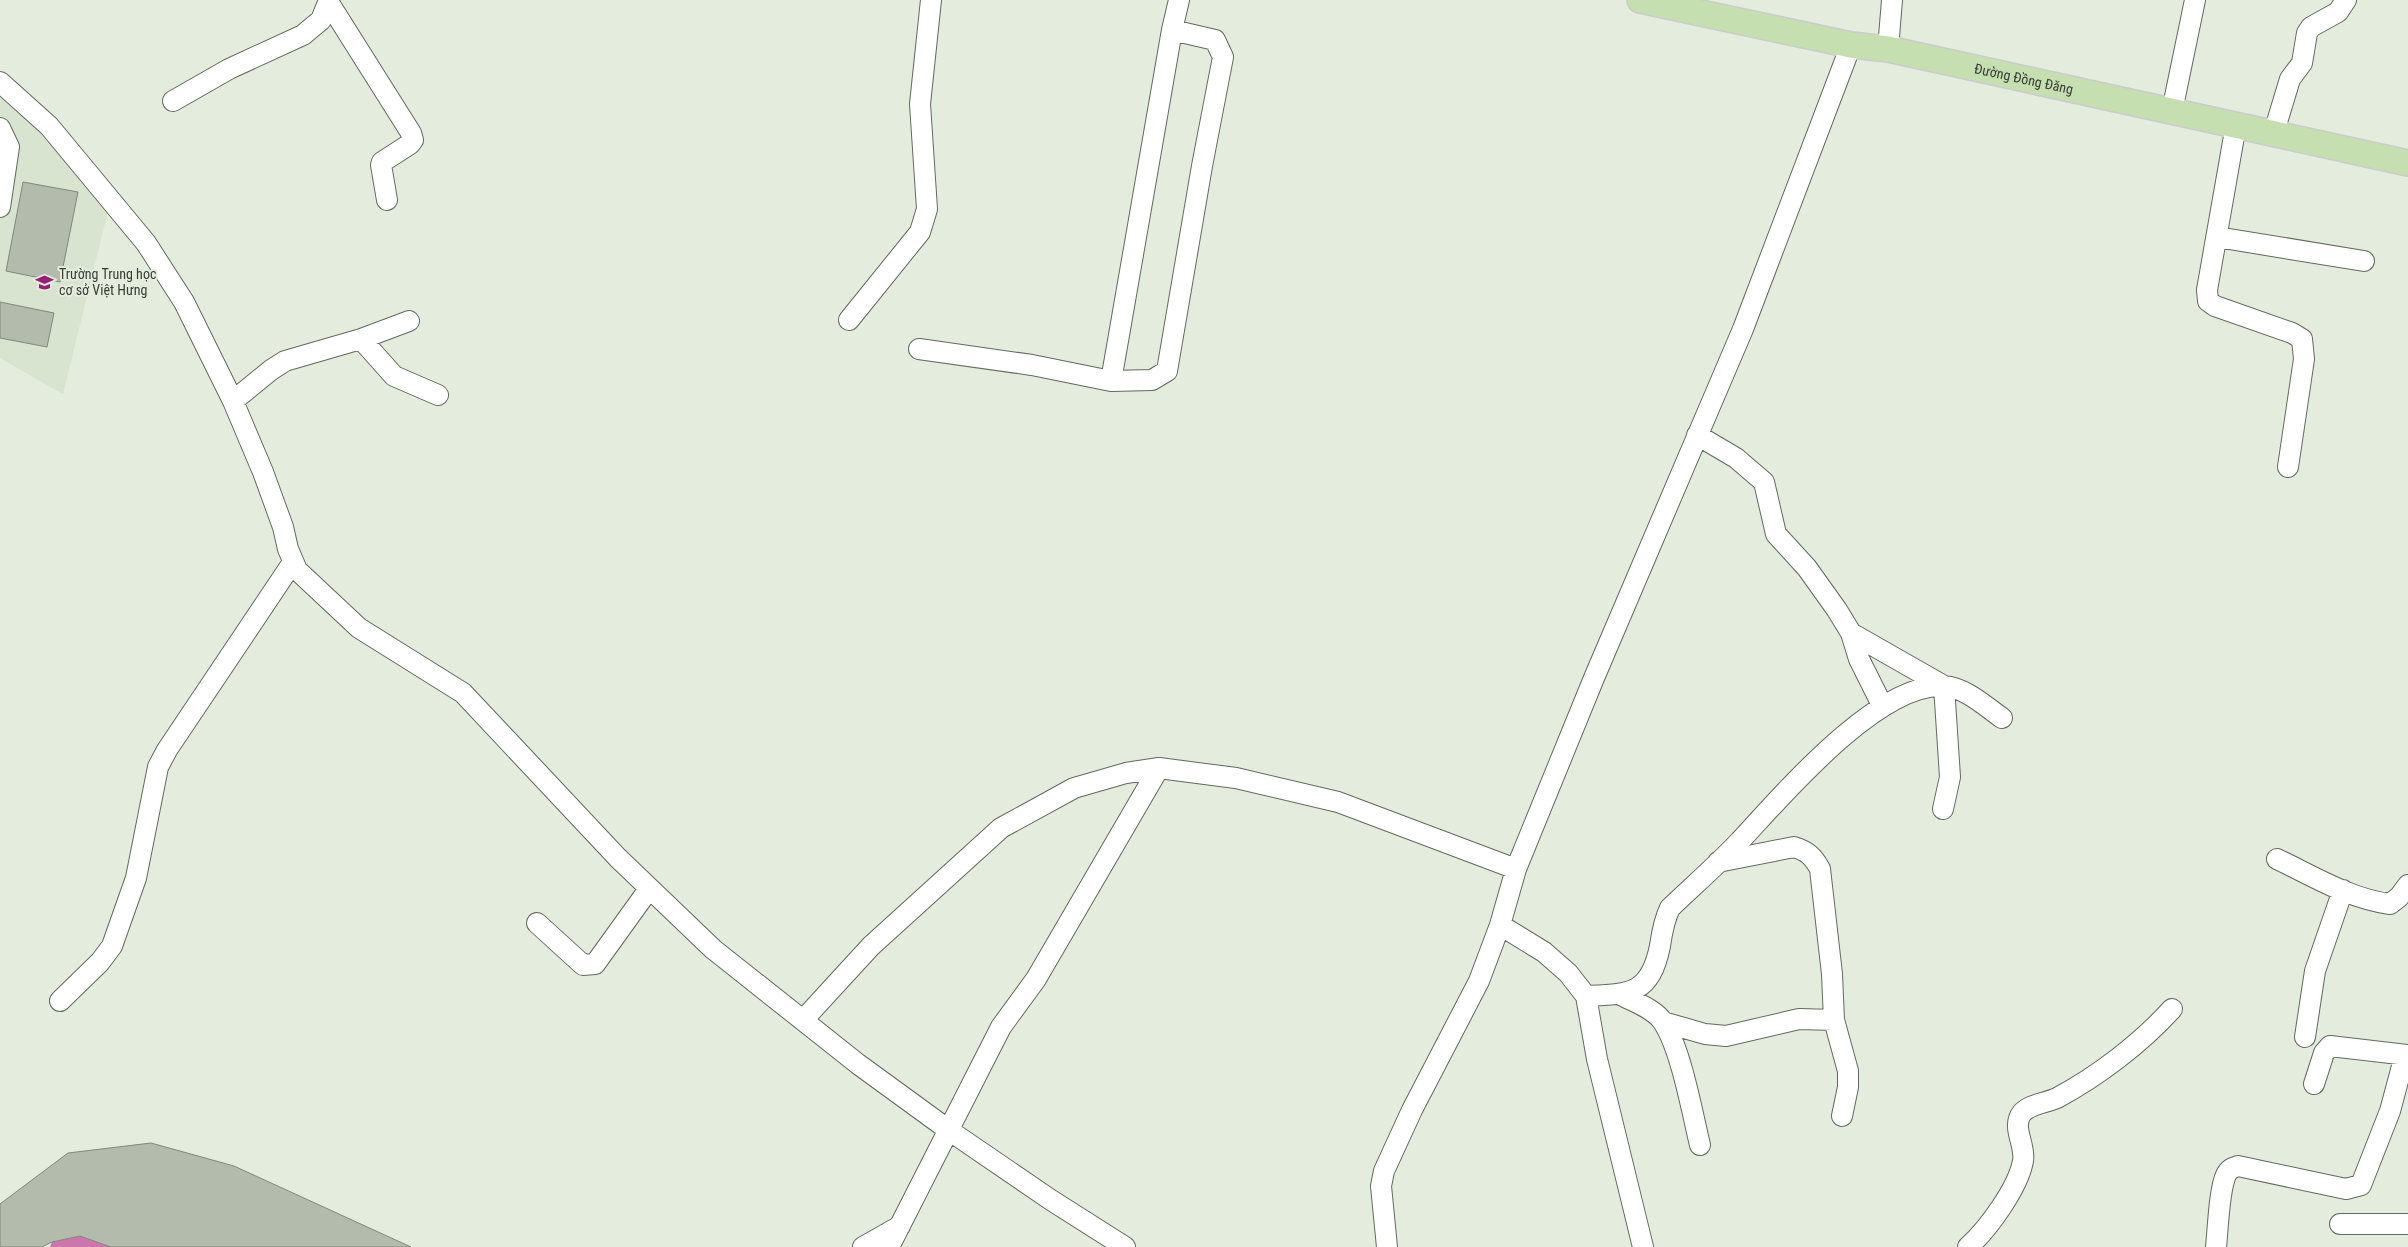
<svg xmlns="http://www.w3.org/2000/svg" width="2408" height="1247" viewBox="0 0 2408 1247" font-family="'Roboto Condensed',sans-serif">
  <rect width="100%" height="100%" fill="#e4ecde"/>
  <path fill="#d8e4cf" d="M0,97L20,111L109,207L63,394L0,358Z"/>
  <path fill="#cd75ac" d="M80,1236L111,1247H50L52,1242Z"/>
  <path fill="#b3bbad" stroke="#80877b" d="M23,182L78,192L60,282L6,271Z
    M0,302L54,313L47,347L0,338Z
    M151,1143L234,1166L411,1247H111L80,1236L52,1242L42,1247H0V1204L68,1153Z"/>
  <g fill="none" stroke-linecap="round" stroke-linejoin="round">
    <defs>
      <path id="minor" d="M329,3L411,133L413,140L410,144L382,162L381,165L387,200
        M1888,49L1892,0
        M0,82L49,126L146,243L184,302L233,401L263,472L283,527L288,549L297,570L359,628L463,693L618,858L713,949L858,1064L950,1131L1051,1200L1125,1247
        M173,101L229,69L303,35L321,20L329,0
        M2172,111L2195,0
        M2236,125L2207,290L2208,301L2215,306L2292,333L2302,339L2304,359L2288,467
        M0,128L9,147L0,207
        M2274,132L2290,79L2302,63L2307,33L2311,27L2338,12L2346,0
        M2217,237L2364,261
        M849,320L920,232L927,209L920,104L931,0
        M361,339L394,376L438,395
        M919,349L1032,365L1111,381L1172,30L1179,0
        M1111,381L1152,380L1167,371L1202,166L1223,57L1215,40L1172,30
        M233,401L271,370L285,361L361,339L409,321
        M1697,435L1736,458L1764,482L1776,534L1807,568L1837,610L1851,633L1859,659L1882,705
        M1851,633L1944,686L1950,777L1943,809
        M2277,859C2313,876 2350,899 2390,904L2399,897L2408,885
        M1718,862L1794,847C1807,851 1813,856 1820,869L1832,974L1834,1020L1848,1071V1087L1842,1116
        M537,923L583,965L595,964L649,889
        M1500,925L1544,952L1568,973L1586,996L1597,1059L1643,1247
        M1621,995C1634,1002 1655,1009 1663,1022C1681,1049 1692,1112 1700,1145
        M1586,996C1630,994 1650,995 1660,946C1662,932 1664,920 1670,908C1693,886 1717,865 1739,842C1782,796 1877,683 1943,686C1965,687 1985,706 2002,718
        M60,1001L100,962L112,946L136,878L158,767L167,750L293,562
        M804,1019L871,946L1001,828L1074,788L1126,773L1159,768L1236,778L1338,802L1516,869
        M1663,1022L1705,1034L1726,1036L1799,1019L1834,1020
        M2305,1037L2315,971L2343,890
        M2314,1084L2324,1053L2330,1046L2408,1055
        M2340,1224H2408
        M863,1247L900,1226
        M889,1247L1001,1027L1036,979L1159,768
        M1387,1247L1381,1186L1384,1171L1412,1110L1479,981L1500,925L1516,869L1594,678L1743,329L1851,45
        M1968,1247C1988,1229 2018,1188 2023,1161C2026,1145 2011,1127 2022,1113C2030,1104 2046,1103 2057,1098C2098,1076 2140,1044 2172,1009
        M2216,1247C2218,1229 2219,1190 2226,1175C2229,1169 2232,1168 2238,1166L2346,1189L2361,1185L2390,1111L2405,1055"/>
      <g id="major">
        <path id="s1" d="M1640,0L1851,45L1888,49L2408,163"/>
      </g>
    </defs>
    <use href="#minor" stroke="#62695d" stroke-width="22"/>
    <use href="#major" stroke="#cbcccb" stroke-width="28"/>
    <use href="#minor" stroke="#fff" stroke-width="20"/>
    <use href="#major" stroke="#c6dfb0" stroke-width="25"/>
  </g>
  <defs>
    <symbol id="school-bare" viewBox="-9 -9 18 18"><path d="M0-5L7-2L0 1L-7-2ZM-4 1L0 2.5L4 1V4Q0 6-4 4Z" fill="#9a1e76" stroke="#e4ecde" stroke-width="2.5" paint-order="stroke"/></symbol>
  </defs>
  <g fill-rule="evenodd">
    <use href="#school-bare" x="32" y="270" width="25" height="25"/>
  </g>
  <g text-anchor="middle" stroke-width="4" stroke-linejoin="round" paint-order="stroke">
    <g font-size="14" fill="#383b36" stroke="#e4ecde">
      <text dy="5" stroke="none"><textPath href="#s1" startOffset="392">Đường Đồng Đăng</textPath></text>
    </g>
    <g font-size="14" fill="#383b36" stroke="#e4ecde" text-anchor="start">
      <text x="59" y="279">Trường Trung học<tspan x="59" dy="16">cơ sở Việt Hưng</tspan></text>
    </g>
  </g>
</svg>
